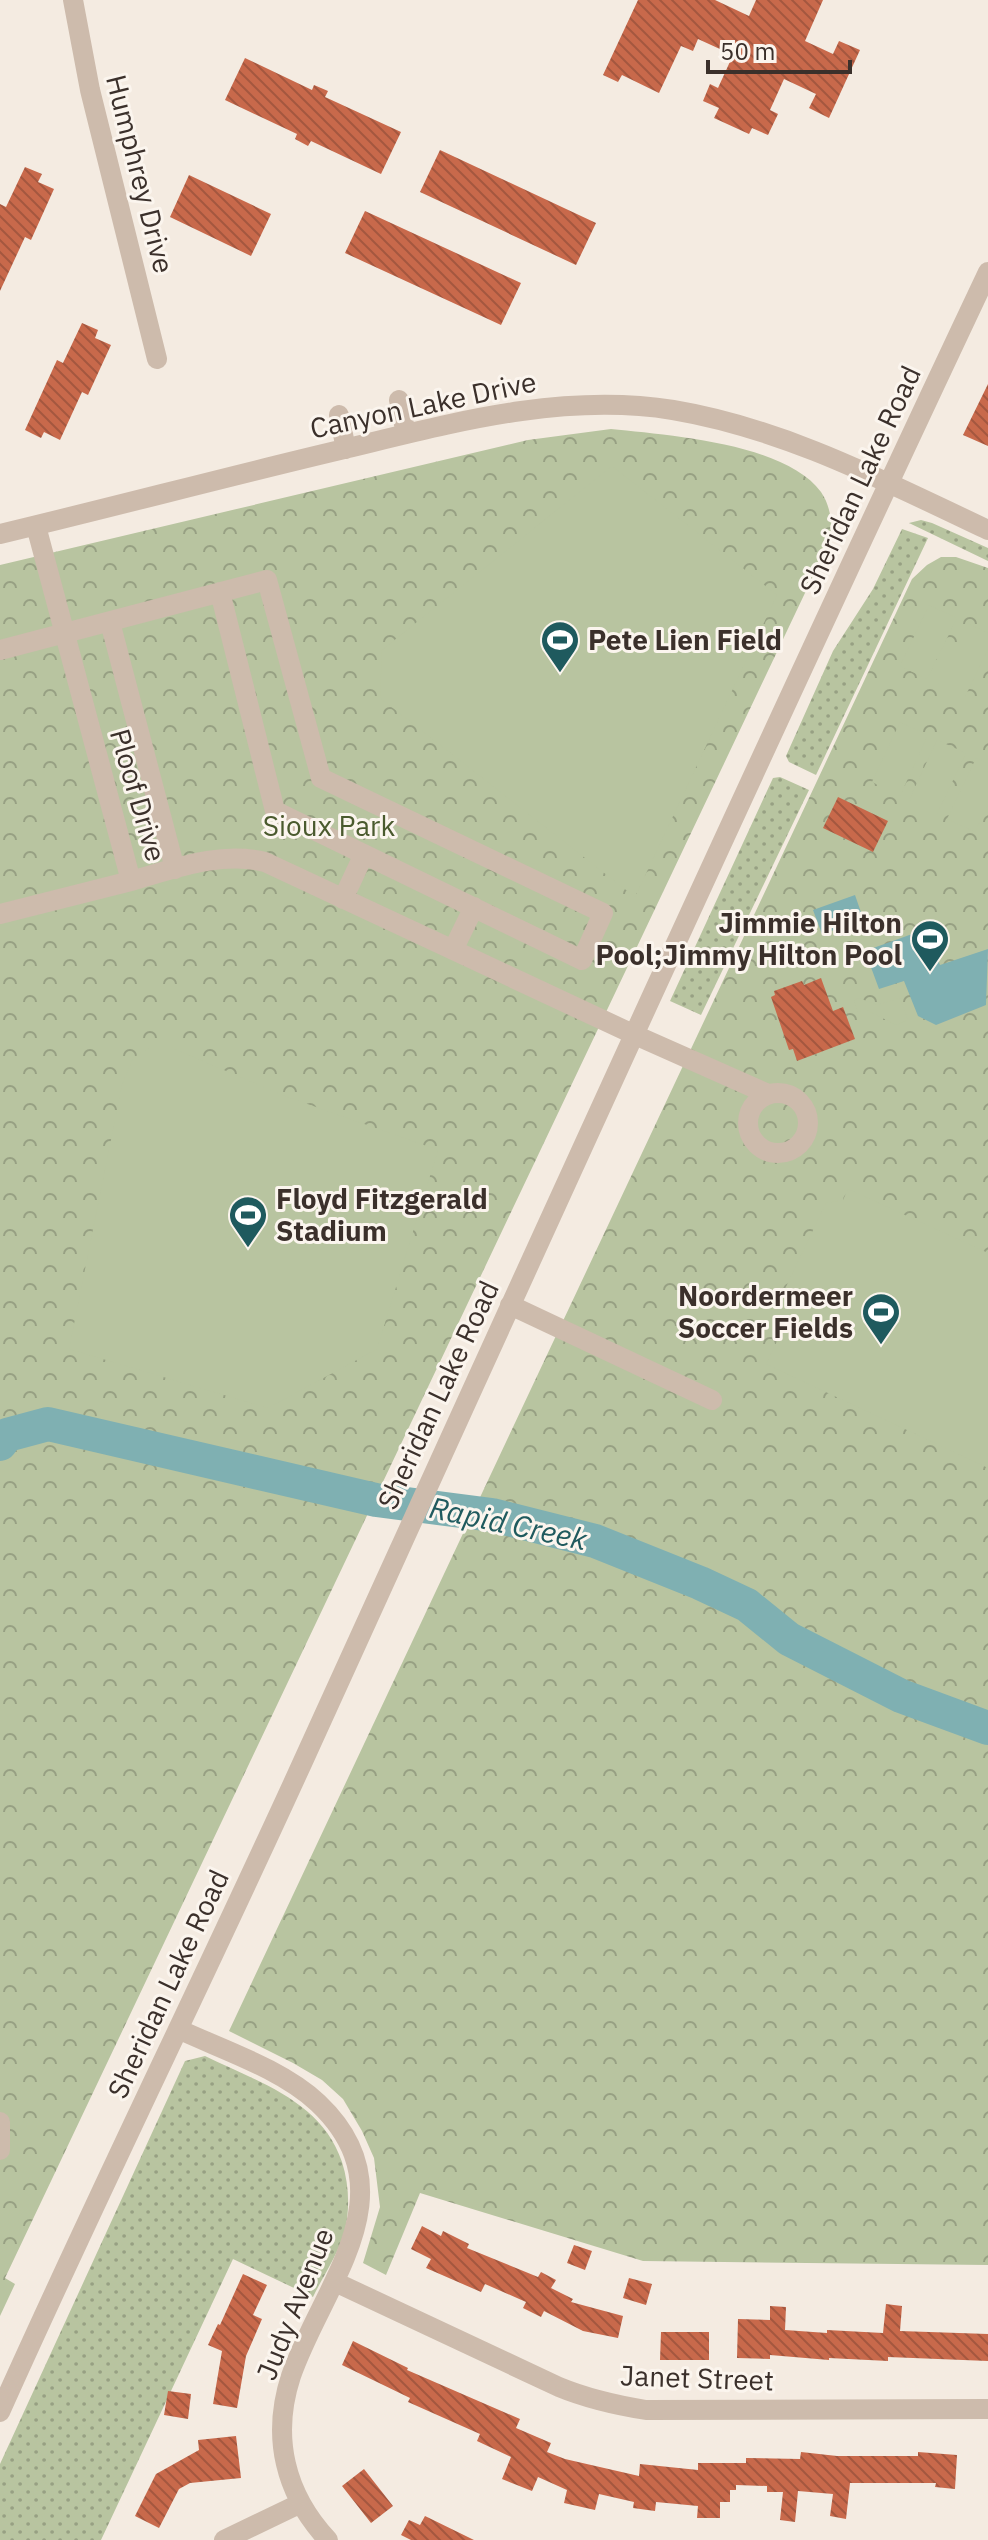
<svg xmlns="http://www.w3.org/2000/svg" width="988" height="2540" viewBox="0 0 988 2540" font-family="'IBM Plex Sans',sans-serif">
  <defs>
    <pattern id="grass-dots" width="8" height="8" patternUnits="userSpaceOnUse" patternTransform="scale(2)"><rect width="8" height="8" fill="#b8c4a0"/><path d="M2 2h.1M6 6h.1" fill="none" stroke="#97a083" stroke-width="1.8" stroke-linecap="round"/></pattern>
    <pattern id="park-crowns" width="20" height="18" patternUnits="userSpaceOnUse" patternTransform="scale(2)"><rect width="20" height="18" fill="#b8c4a0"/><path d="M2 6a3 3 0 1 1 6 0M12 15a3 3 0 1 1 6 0" fill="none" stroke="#97a083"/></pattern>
    <pattern id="building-back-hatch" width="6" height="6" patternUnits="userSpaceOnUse" patternTransform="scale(2)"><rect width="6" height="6" fill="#c8694b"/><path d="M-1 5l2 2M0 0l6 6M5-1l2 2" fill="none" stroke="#a4573f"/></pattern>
  </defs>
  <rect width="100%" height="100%" fill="#f4ebe1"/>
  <path fill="url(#grass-dots)" d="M921,520L932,523L988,548V561L909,523Z
    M902,529L928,538L816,775L789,762L786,756L833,651L873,589Z
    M780,777L809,790L701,1015L670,1001L773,778Z
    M205,2056C258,2082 322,2101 342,2162C349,2184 350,2208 345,2230C339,2253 323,2276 313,2297L233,2259L101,2540H0V2464L185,2061Z"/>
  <path fill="url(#park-crowns)" d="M611,429C668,435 785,443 821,492C830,505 831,519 833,534L5,2278L15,2284L0,2316V565L528,440Z
    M941,557H956L988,568V2265L643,2261L420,2193L386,2275L363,2263L380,2207L374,2158L362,2131L343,2099L322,2080L293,2063L229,2031L912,579L927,565Z"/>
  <path fill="#b8c4a0" d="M612,466L777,595L635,897L380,698L382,650Z
    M929,605L957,618L927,679L900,666Z
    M967,623L988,633V649L965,697L937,683Z
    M900,722L928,735L900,796L872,782Z
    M937,740L966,753L937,814L909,800Z
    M976,758L988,764V805L975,832L947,819Z
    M859,998L877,1005L900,998L908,1020L896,1025L865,1009L858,1012L854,1000Z
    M150,1047H170L282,1095L438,1150L377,1349L268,1408L69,1349L122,1085L133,1058Z
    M848,1189L988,1253V1468L766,1364L783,1329L774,1312L826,1203L843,1200Z"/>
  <path fill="#7fb0b2" d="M855,895L866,927L840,936L837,929L822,934L813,910Z
    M926,929L940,965L988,949L986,1005L936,1025L918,1016L904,981L879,989L865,951Z"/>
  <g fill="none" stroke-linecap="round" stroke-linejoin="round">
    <path stroke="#7fb0b2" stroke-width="34" d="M0,1444L7,1435L48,1424L376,1500L492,1515L595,1541L700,1583L747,1605L789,1639L901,1696L988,1728"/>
  </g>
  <path fill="url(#building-back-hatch)" d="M638,0H715L749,16L756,0H823L805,41L833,54L839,41L860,50L829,118L809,108L816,94L784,79L770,110L778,114L768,135L752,128L749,134L714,118L719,108L703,101L710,84L718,88L733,55L698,39L693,51L681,46L659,93L622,75L618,82L603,75Z
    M245,58L312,90L314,85L328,91L325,97L401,132L381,174L311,141L308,146L295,139L297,134L225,100Z
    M440,150L596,223L576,265L420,192Z
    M25,167L42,174L38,182L54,189L31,240L25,237L0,291V204L6,207Z
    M189,175L271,214L251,256L170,217Z
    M365,211L521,283L501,325L345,253Z
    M82,323L98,330L95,338L111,345L88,395L82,392L60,440L44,432L41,438L25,430L57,360L63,363Z
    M988,384V446L963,435Z
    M838,797L888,821L873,852L823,828Z
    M821,978L833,1011L843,1007L855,1039L797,1061L793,1049L789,1050L771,997L775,995L774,991L802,981L804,985Z
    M422,2226L441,2236L443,2231L469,2244L467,2248L538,2277L541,2272L556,2280L551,2288L573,2299L571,2302L623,2316L618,2338L583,2331L544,2311L541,2317L523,2308L526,2302L485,2284L481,2292L426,2268L431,2259L411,2249Z
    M574,2245L592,2251L585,2270L567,2263Z
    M243,2274L267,2285L253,2315L262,2319L246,2356L237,2408L213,2404L222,2351L208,2345L218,2324L220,2325Z
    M629,2278L652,2284L646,2305L623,2298Z
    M886,2304L902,2306L900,2331L988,2334V2361L888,2357V2361L829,2358V2360L770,2355V2359L737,2358L738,2319L770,2320V2306L786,2307L785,2330L827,2333V2330L883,2333Z
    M661,2332H709V2360H660Z
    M353,2341L408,2368L407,2370L520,2419L516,2428L551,2443L547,2452L565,2459L639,2476L640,2464L698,2470V2463H746V2458L800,2459L801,2452L837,2456H918V2452L957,2455L955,2489L935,2487L936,2483H850L846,2519L830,2516L833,2494L798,2491L795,2522L780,2520L783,2492H767V2486L736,2485V2490H730V2502H720V2518H697L698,2506L656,2502L655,2511L633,2508L634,2502L599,2494L595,2510L564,2503L567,2490L538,2477L532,2491L502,2479L511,2457L477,2441L480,2434L408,2402L410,2398L342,2365Z
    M168,2391L191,2394L188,2419L164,2415Z
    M236,2436L241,2478L190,2483L179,2489L159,2528L135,2516L156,2474L199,2450L198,2440Z
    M364,2469L393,2506L371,2523L342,2486Z
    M425,2516L474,2540H411L401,2535L409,2520L420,2525Z"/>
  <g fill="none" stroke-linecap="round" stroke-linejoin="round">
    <path stroke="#cdbbac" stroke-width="20" d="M73,0L90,90L157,359
      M399,400L406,434
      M339,415L346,449
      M36,526L131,881C174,869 220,851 265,862L635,1035L768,1094
      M0,534C113,507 226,477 340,450C449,424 560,392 673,410C786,429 886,482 988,530
      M110,622L175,869
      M0,650L267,580L321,778L603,913L582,960L275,811L220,592
      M343,899L364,854
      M0,914L131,881
      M453,950L474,907
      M748 1123a30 30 0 1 1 60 0a30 30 0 1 1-60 0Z
      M510,1305L712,1400
      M178,2029C223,2050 282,2069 318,2103C413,2193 322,2285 291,2376C271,2437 285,2494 328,2540
      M0,2122V2150
      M335,2282L559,2387C588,2399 615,2405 646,2410L988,2409
      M0,2412C100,2188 209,1969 310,1746C534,1254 757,761 988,272
      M224,2540L299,2504"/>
  </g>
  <defs>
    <symbol id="stadium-pin" viewBox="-11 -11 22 30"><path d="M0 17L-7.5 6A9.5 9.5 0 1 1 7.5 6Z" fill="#1f5a5e" stroke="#fbf5ee"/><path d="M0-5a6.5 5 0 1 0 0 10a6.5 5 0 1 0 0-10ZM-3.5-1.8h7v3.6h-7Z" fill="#fff"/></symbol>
  </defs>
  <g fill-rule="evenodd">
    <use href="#stadium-pin" x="538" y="618" width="44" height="60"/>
    <use href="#stadium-pin" x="908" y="917" width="44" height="60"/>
    <use href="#stadium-pin" x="226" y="1193" width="44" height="60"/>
    <use href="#stadium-pin" x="859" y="1290" width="44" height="60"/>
  </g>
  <g text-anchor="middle" stroke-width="6" stroke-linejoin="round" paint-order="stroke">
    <g font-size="28" fill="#3b302b" stroke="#fbf5ee">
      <text transform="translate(140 174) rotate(76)" y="10">Humphrey Drive</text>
      <text transform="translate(423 405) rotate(-12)" y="10">Canyon Lake Drive</text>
      <text transform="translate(860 480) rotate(-65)" y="10">Sheridan Lake Road</text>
      <text transform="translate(138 795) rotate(74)" y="10">Ploof Drive</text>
      <text transform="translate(438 1395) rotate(-65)" y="10">Sheridan Lake Road</text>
      <text transform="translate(168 1984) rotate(-65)" y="10">Sheridan Lake Road</text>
      <text transform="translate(295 2304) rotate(-68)" y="10">Judy Avenue</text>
      <text transform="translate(697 2378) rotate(2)" y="10">Janet Street</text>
    </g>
    <g font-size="28" font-weight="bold" fill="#3b302b" stroke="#fbf5ee" text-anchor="start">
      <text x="588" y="650">Pete Lien Field</text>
      <text x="902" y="933" text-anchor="end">Jimmie Hilton<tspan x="902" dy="32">Pool;Jimmy Hilton Pool</tspan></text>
      <text x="276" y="1209">Floyd Fitzgerald<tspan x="276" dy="32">Stadium</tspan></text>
      <text x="853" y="1306" text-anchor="end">Noordermeer<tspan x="853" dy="32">Soccer Fields</tspan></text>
    </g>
    <g font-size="28" fill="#4a5a2e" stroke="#fbf5ee">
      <text x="329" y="836">Sioux Park</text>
    </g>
    <g font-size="30" font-style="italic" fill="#1f5a5e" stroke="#fbf5ee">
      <text transform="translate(508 1524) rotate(12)" y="10">Rapid Creek</text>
    </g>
  </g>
  <path d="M708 60v12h142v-12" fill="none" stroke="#3b302b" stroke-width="4"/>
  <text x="720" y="60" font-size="24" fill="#3b302b" stroke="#fbf5ee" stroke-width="6" paint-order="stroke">50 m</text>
</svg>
